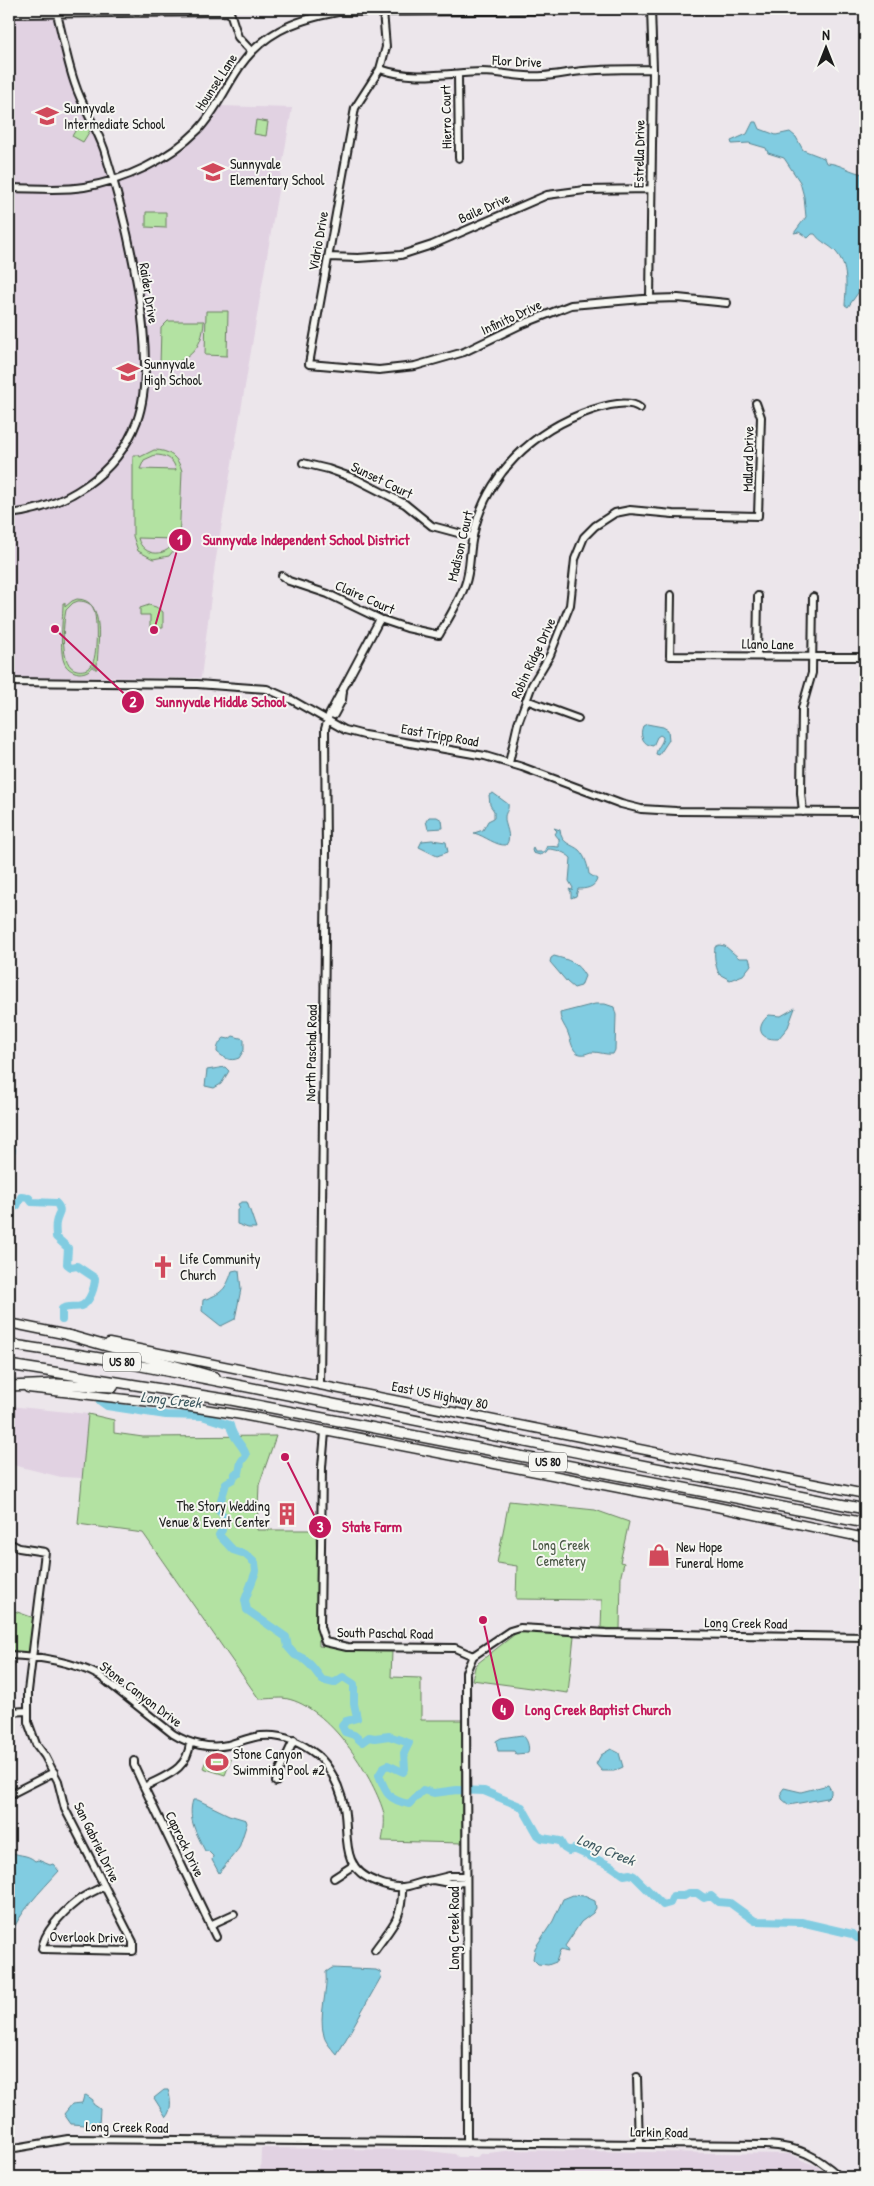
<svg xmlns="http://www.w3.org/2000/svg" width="874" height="2186" viewBox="0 0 874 2186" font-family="'Patrick Hand',sans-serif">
  <rect width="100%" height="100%" fill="#ece6eb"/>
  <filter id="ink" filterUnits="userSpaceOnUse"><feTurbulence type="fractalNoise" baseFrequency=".02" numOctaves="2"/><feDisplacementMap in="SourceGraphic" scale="10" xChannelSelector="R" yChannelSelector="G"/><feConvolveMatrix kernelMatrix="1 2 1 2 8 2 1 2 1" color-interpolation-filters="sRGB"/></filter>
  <g filter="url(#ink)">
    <path fill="#e1d2e2" d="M53,15L75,97L95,134L110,185L149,170L185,149L205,127L220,106L292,108L215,564L201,678L9,677V16Z
      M9,1406L88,1414L83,1478L61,1477L9,1464Z
      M261,2148L419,2150L455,2154L458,2157H477L480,2154L513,2150L790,2154L818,2167L825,2177H260Z"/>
    <path fill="#b3e2a2" stroke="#687f5f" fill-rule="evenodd" d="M256,120L268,122L266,136L254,134Z
      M80,123L91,129L83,142L72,136Z
      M146,212H166V228L146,227Z
      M206,311H228L227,356L205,355Z
      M168,321H204C203,349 187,364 160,365L161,328Z
      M154,450C169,450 178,457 182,471L179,544L169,556L153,559L138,551L133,536V455H139L140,457ZM155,455C166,455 174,459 176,470L140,469L144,460ZM138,538L175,539C169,558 143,558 138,538Z
      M77,599C107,599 97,648 97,669H95V664C91,670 86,673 79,673C72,672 66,668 64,662C59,651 63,617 63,603H65V607L72,601ZM78,601C83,601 88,602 92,606C98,613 98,659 91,666C87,670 82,671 77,670C59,667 63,624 66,610L73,603Z
      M149,605L156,607L163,612V628H150V615H140V608Z
      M88,1414L114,1420V1433L143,1437L276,1436L259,1485L257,1530H316L319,1646L392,1651L391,1677L421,1678V1720H462V1843L382,1841C384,1830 386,1817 382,1807C369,1770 325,1702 282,1698C275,1698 267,1699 259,1699L143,1533L78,1524Z
      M509,1501L595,1510L629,1522L620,1562L624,1563L621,1575L620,1629L601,1628L602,1600L516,1599L517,1566L497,1563Z
      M9,1609L34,1618L29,1653L9,1652Z
      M519,1631L574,1636L568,1693L472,1680L475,1667L478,1663Z
      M209,1752L231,1760L225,1775L203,1768Z"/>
    <path fill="#81cce1" stroke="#598692" d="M753,122H757L760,129L776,135L790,132L796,137L803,150L824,158L826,163C840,163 851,173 865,174V283L848,307L845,305C846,287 849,267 836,252C830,245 820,242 815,234H812L808,238L799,232L794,233L806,217L804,197L800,182L784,158L768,153L766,148L749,143L732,144L731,141L747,134Z
      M647,724L663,727L668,730L669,740L659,755L656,754C657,747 663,743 663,737L660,735L657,737L653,746C643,745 639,735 643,726Z
      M493,793L508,804C509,810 506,811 505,816C504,826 513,836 506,845C496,846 485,836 474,833L483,830L488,821L494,818V811L490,805L489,795Z
      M429,817H437L442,820L443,828L428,829L426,821Z
      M554,828L560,830C561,844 572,844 579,850C585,856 588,866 589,874L597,879C595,888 585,889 578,889L576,896L571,898V892L569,889L572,890L573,888L569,881L571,858C565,852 555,849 548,849L546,852L540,855L533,853L532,850L533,848L535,852H544L547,846L559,847V839L555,834L557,831Z
      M432,840L446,842L448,852L437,856L419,847L422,841Z
      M719,945L725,946L739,958H749L751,965L743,975L730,980L719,974C715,965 714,956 715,947Z
      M554,956C569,960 577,962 585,976L581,986L574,988L567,982L550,962L551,958Z
      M595,1004H605L614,1007L616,1015L615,1050L613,1054C605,1055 600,1052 593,1052C589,1052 589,1053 585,1054C573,1056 572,1044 569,1036C567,1028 560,1022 560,1013Z
      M795,1008L788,1027L778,1039C759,1040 755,1027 769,1015L781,1016Z
      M233,1036L244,1039V1050L239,1058C230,1062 224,1058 217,1052C217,1047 219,1042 224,1038L229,1039Z
      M225,1067L229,1071L221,1084L214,1088L205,1086L207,1070Z
      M242,1202H247L256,1228H248L237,1224V1210L240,1208L238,1204Z
      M237,1270L239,1271L241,1289L235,1319L221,1326L202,1311L203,1300C221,1294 226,1290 232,1271Z
      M522,1735C527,1738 530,1747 528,1753L516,1754L514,1751H498L496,1741L501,1738Z
      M611,1749L619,1753L623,1767L614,1771H602L596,1764L601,1755Z
      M828,1785L831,1790V1794L827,1798L789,1805L782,1799L781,1792L784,1788L801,1792Z
      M193,1800H198L229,1815L246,1820L247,1823L239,1848L219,1873L212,1860L213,1856L208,1851H205C197,1834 187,1819 193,1800Z
      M9,1850C16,1857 27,1853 35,1861L38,1860L50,1865L53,1864L59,1871C40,1892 20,1911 9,1938Z
      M573,1895L584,1896L595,1901L596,1908L593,1913L581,1922L565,1946L568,1952L560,1950L556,1962L548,1965L538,1964L533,1959L535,1948L553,1921L563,1899Z
      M332,1968L376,1970L380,1972L381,1977L337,2055C333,2050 325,2042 324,2036C318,2015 328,1993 326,1972Z
      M164,2090H168C171,2099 172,2110 166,2117L154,2098Z
      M86,2095L93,2100V2104L100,2109L99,2126L71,2124L64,2114L72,2104L82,2103L84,2096Z"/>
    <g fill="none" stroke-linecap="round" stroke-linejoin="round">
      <path stroke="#81cce1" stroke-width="8" d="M9,1146L12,1150L9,1157
        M9,1203L12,1207L17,1206L21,1197L29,1198L32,1202L56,1203C64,1211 57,1215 56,1223C55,1227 56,1233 56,1237L68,1248L67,1264L71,1267L77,1266L95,1278C95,1286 90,1303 81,1306C75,1308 69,1305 62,1309V1320
        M100,1401L107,1406L166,1415L202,1416L230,1425C232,1439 244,1445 246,1455L241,1462L239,1473L235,1474L233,1479L226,1483C224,1493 219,1502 219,1511L224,1516L222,1530L219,1535L233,1550L245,1554L255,1563L256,1571L245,1600L247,1610L286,1637L288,1647L295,1655C307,1658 315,1670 322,1680L334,1683L343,1677L354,1684V1704L357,1718L346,1721L342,1726L345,1732L354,1735L362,1742L369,1737L375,1738L389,1736L409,1743L404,1753L405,1769L403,1772L388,1765L384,1767L379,1775C386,1794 389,1800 409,1804L423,1790L434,1793L457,1790L484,1791L522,1807L538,1835L542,1838L560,1841L564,1848L569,1851L574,1849L611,1866L624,1875L630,1874L634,1876L663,1905L670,1903L673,1896H684L689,1893H697L704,1898L711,1896L718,1902L730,1903L755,1921L801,1922L852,1934L857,1938L865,1939"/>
      <defs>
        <path id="minor" d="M383,11L386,47L380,69L355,108L309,364L379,370L415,366L464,352L520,325L571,305L643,299L678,298L727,303
          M9,14L230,12L238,37L252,52
          M380,69C414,81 447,73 482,72C502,72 522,78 543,76C557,75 570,72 584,71C607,69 630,69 653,69
          M458,75L459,158
          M9,188C34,188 60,191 84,187C126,180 168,160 198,130C214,113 223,93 235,74C260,33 294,20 338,12L744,9
          M328,257L358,258L401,255L432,245L547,195L585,190L651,189
          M650,299L653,69L651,9
          M303,463L328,469L356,479L405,504L432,526L473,537
          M9,514C64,508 117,475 137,421C161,355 125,216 104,149C96,126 82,106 75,84C67,61 63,37 57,14
          M282,576L289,581L328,594L380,619L407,628L439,635C448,619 459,602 465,585C471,569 469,552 473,536C486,474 533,430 592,410C604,406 629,399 640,408
          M671,595L670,656L865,657
          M757,656L758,596
          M9,682L197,684L267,689L292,700L345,730L364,735L485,756L522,767L621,804L641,809L676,811L865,812
          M526,700L578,719
          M334,715L342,700L343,691
          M509,763L518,723L532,685L550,655L570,605L575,559L584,537L595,526L615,513L630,510L673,514L758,516L761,417L756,403
          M803,812L801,793L802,708L812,673L813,597
          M320,1384L326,850L325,729L329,715L380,619
          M325,1432L322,1467L320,1627L325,1642L347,1647L455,1648L473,1656
          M9,1543L19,1548L45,1552L28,1691V1722L36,1744L45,1756L58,1781L65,1809L133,1942V1951L42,1949C43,1933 63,1912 76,1902C84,1895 95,1891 104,1886
          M9,1655C38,1656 74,1662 100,1676L173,1734C189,1744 209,1749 228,1745C239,1742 250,1737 261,1736C282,1734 302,1743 317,1755C329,1765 338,1784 342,1798C352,1830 335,1867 377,1882C384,1885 396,1888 403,1887C413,1886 422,1881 433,1880
          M9,1712L27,1711
          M134,1761V1765L144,1787L216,1937
          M276,1782L278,1774L294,1740
          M144,1787C166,1775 187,1771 190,1743
          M9,1795L54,1772
          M466,1876H449L433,1880L449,1883L466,1882
          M334,1878L354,1865
          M210,1925L234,1914
          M375,1950C392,1926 403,1918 402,1887
          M637,2077L639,2144
          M467,2143L466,1672L473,1656L510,1631L520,1628L606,1633L865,1637
          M9,2149L68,2139L766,2145C800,2147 815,2155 840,2177"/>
        <path id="major" d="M9,1323L73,1336
          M109,1343L865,1494
          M28,1388L178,1405L242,1415L712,1506L865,1538"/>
        <path id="highway" d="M68,1335L215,1377
          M9,1344C46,1351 84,1354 121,1362C369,1412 617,1460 865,1509
          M9,1365L231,1400L865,1523
          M9,1386L57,1384L113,1387"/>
      </defs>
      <use href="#minor" stroke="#1c1c1c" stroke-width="10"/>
      <use href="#major" stroke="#1c1c1c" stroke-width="11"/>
      <use href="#highway" stroke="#1c1c1c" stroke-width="12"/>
      <use href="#minor" stroke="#f6f6f2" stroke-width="6"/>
      <use href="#major" stroke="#f6f6f2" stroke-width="8"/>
      <use href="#highway" stroke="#f6f6f2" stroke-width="9"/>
    </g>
  </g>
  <defs>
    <symbol id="school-bare" viewBox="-9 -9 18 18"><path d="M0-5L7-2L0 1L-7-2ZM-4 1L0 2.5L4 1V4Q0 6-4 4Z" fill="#d1495b" stroke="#f6f6f2" stroke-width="2.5" paint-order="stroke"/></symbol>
    <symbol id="church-bare" viewBox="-9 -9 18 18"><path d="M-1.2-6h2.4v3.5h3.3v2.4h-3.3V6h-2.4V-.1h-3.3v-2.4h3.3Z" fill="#d1495b" stroke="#f6f6f2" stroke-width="2.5" paint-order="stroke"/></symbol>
    <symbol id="building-bare" viewBox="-9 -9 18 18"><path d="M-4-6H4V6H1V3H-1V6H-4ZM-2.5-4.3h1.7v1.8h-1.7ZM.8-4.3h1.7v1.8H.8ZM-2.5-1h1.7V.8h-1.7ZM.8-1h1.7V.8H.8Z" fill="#d1495b" stroke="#f6f6f2" stroke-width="2.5" paint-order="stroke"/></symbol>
    <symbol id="shop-bare" viewBox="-9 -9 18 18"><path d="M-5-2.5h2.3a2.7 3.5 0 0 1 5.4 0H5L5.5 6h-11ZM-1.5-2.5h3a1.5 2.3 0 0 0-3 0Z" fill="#d1495b" stroke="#f6f6f2" stroke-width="2.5" paint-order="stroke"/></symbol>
    <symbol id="stadium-bare" viewBox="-9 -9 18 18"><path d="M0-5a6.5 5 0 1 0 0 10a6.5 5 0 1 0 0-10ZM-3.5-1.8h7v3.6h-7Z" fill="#d1495b" stroke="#f6f6f2" stroke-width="2.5" paint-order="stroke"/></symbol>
  </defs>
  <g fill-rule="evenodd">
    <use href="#school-bare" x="31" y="100" width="32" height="32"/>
    <use href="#school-bare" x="197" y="156" width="32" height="32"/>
    <use href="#school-bare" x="112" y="356" width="32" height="32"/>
    <use href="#church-bare" x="147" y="1251" width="32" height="32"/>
    <use href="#building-bare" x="271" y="1498" width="32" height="32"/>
    <use href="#shop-bare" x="643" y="1539" width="32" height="32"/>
    <use href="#stadium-bare" x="201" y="1746" width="32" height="32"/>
  </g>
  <g text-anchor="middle" stroke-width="4" stroke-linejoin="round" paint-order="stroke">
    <g fill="#f6f6f2" stroke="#5d5d5c" stroke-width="1">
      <rect x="103" y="1352.5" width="38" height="19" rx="4"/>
      <rect x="529" y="1452.5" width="38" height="19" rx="4"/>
    </g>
    <g font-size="12" font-weight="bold" fill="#1c1c1c">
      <text x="122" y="1366">US 80</text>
      <text x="548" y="1466">US 80</text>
    </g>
    <g font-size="14" fill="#1c1c1c" stroke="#f6f6f2">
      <text transform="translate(517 61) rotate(3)" y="5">Flor Drive</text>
      <text transform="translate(216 82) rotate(-57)" y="5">Hounsel Lane</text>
      <text transform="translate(446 117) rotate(-91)" y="5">Hierro Court</text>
      <text transform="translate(639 154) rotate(-89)" y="5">Estrella Drive</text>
      <text transform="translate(484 208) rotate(-24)" y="5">Baile Drive</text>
      <text transform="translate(318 241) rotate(-80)" y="5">Vidrio Drive</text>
      <text transform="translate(149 293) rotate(81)" y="5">Raider Drive</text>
      <text transform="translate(511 317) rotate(-25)" y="5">Infinito Drive</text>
      <text transform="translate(748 459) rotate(-89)" y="5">Mallard Drive</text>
      <text transform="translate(382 480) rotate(26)" y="5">Sunset Court</text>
      <text transform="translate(460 546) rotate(-77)" y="5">Madison Court</text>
      <text transform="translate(365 597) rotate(24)" y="5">Claire Court</text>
      <text transform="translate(768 644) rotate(1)" y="5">Llano Lane</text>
      <text transform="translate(533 658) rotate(-65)" y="5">Robin Ridge Drive</text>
      <text transform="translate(440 735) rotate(10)" y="5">East Tripp Road</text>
      <text transform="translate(311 1053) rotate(-89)" y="5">North Paschal Road</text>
      <text transform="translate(440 1395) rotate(11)" y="5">East US Highway 80</text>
      <text transform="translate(746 1623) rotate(1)" y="5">Long Creek Road</text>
      <text transform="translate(385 1633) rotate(1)" y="5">South Paschal Road</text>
      <text transform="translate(141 1694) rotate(37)" y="5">Stone Canyon Drive</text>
      <text transform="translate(97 1842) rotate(64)" y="5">San Gabriel Drive</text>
      <text transform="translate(185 1844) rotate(64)" y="5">Caprock Drive</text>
      <text transform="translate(454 1928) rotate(-90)" y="5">Long Creek Road</text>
      <text transform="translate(87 1937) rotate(1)" y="5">Overlook Drive</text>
      <text transform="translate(127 2127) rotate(1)" y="5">Long Creek Road</text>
      <text transform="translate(659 2132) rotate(1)" y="5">Larkin Road</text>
    </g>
    <g font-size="14" fill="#1c1c1c" stroke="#f6f6f2" text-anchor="start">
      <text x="64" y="113">Sunnyvale<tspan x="64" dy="16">Intermediate School</tspan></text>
      <text x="230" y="169">Sunnyvale<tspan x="230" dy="16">Elementary School</tspan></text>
      <text x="144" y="369">Sunnyvale<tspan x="144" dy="16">High School</tspan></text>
      <text x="180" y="1264">Life Community<tspan x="180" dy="16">Church</tspan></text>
      <text x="270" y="1511" text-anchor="end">The Story Wedding<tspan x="270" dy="16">Venue &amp; Event Center</tspan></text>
      <text x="676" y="1552">New Hope<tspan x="676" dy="16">Funeral Home</tspan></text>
      <text x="233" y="1759">Stone Canyon<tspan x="233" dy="16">Swimming Pool #2</tspan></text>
    </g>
    <g font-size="14" fill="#495744" stroke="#f6f6f2">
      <text x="561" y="1550">Long Creek<tspan x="561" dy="16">Cemetery</tspan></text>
    </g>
    <g font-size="15" font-style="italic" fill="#3f5a61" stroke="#f6f6f2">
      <text transform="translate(171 1400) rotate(6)" y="5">Long Creek</text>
      <text transform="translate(606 1850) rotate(22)" y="5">Long Creek</text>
    </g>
  </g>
  <path fill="none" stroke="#c2185b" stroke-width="2" d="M154 630L180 540M55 629L133 702M285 1457L320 1527M483 1620L503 1709"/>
  <g fill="#c2185b" stroke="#f6f6f2" stroke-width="2">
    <circle cx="154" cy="630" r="5"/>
    <circle cx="55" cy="629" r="5"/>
    <circle cx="285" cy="1457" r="5"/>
    <circle cx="483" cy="1620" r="5"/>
    <circle cx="180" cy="540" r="12"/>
    <circle cx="133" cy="702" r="12"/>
    <circle cx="320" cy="1527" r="12"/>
    <circle cx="503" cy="1709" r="12"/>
  </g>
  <g font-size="15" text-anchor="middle" font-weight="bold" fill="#fff">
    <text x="180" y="545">1</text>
    <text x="133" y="707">2</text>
    <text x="320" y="1532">3</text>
    <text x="503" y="1715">4</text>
  </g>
  <g font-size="15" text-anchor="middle" font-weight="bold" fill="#c2185b" stroke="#f6f6f2" stroke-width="4" stroke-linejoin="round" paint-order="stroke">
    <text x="306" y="545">Sunnyvale Independent School District</text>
    <text x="221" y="707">Sunnyvale Middle School</text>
    <text x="372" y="1532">State Farm</text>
    <text x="598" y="1715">Long Creek Baptist Church</text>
  </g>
  <rect width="874" height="2186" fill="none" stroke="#f6f6f2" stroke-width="30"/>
  <rect x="15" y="15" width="844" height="2156" fill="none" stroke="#1c1c1c" stroke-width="2" filter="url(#ink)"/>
  <g transform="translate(826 48)" stroke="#f6f6f2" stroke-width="4" paint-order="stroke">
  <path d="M0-4L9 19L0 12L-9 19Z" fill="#1c1c1c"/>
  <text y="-8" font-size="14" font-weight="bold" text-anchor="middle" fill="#1c1c1c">N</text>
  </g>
</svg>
